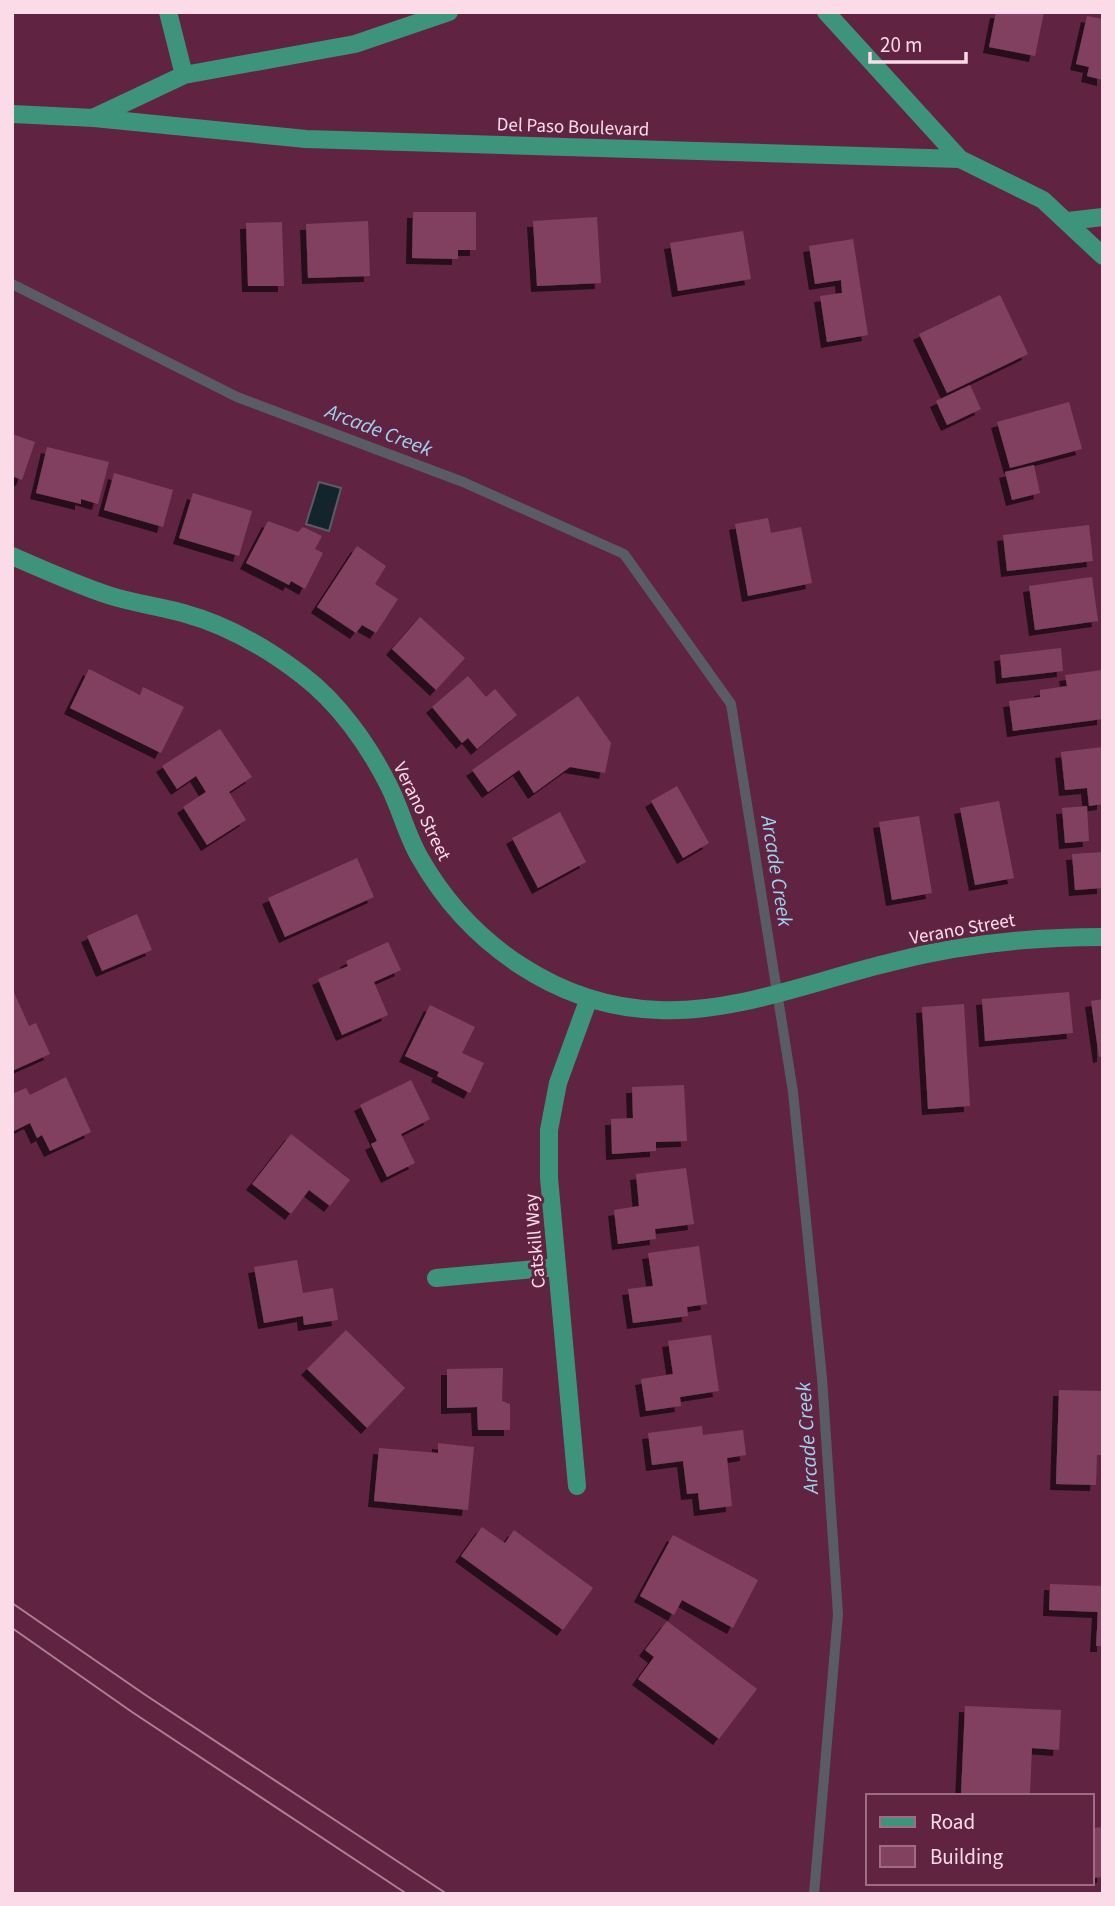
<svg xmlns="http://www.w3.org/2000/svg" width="1115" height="1906" viewBox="0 0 1115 1906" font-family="'Source Sans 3',sans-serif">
  <defs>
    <filter id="shadow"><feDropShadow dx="-6" dy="6" stdDeviation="0" flood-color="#0009"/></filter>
  </defs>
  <rect width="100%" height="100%" fill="#602442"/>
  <path fill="#13242d" stroke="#595b65" stroke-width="2" d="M319,482L341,488L329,531L306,524Z"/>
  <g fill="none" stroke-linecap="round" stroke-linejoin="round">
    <path stroke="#595b65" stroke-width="10" d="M12,284L237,397L463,482L624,554L731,704L793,1092L822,1378L838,1614L814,1894"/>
  </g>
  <path fill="#81415f" filter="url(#shadow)" d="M996,12H1044L1035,56L989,47Z
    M1087,16L1103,19V80L1087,76L1089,67L1076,64Z
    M413,212H476V250H458V259L412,258Z
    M597,217L601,283L537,286L533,221Z
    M368,221L370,276L308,278L306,224Z
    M282,222L284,286H248L246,223Z
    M743,231L751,279L678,291L670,243Z
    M853,239L868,335L827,342L820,296L842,293L841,280L815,284L809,246Z
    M1000,295L1028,354L947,393L919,334Z
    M970,385L981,409L947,425L936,401Z
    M1069,402L1082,449L1010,468L997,422Z
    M12,434L35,442L22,480L12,476Z
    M47,447L109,462L98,504L81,499V504L36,493Z
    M1034,465L1040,493L1012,500L1005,472Z
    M114,473L173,490L163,527L104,510Z
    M193,493L252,511L239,556L179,538Z
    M768,518L771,533L801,527L812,583L748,596L735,524Z
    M268,521L298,532L303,527L322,536L315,549L323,553L305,589L291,581L289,585L246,563Z
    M1089,525L1093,561L1007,571L1003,535Z
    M357,546L386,566L375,584L398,599L376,633L362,625L356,633L317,607Z
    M1092,577L1098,621L1035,630L1029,586Z
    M420,617L465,658L436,690L392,649Z
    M1061,648L1063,671L1002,678L1000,655Z
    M89,669L140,695L143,687L184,707L161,753L70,708Z
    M1103,670V719L1013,731L1009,701L1040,697V690L1067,686L1065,675Z
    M468,676L486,697L495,689L517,715L477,749L468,738L462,743L432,707Z
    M578,696L611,743L605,773L570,767L534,793L519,770L488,792L472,770Z
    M220,729L252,777L229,792L246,820L207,845L183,807L206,792L196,776L177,789L162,766Z
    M1103,747V804L1089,806L1087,788L1065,790L1061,752Z
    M677,786L709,843L683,858L651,801Z
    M999,801L1014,878L975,885L960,808Z
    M1087,806L1089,841L1065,843L1062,808Z
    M560,812L586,862L538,888L512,838Z
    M919,816L932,893L892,900L879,822Z
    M1103,852V888L1075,890L1072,854Z
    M357,858L374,897L285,937L268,898Z
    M137,914L152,950L102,971L87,936Z
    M388,942L401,970L374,982L388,1015L342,1035L318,979L348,966L346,961Z
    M12,988L29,1026L36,1023L50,1054L12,1071Z
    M1069,992L1073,1033L985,1041L982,999Z
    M1103,999V1056L1099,1057L1091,1001Z
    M964,1004L970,1106L928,1109L922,1007Z
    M430,1005L475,1027L462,1053L484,1063L470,1093L437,1076L439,1072L405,1056Z
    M66,1077L91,1132L50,1151L42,1135L37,1138L30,1123L12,1132V1094L26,1088L30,1095Z
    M411,1080L430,1119L401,1134L415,1163L387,1177L371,1144L377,1141L360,1105Z
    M684,1085L687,1141L656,1142V1151L612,1154L611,1119L633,1118L632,1087Z
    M291,1134L350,1180L330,1206L309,1190L291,1214L252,1184Z
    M686,1168L694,1224L655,1229L656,1239L618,1244L614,1210L639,1206L636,1174Z
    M699,1246L707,1304L687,1307L688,1316L633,1323L628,1289L653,1286L648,1253Z
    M297,1260L303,1293L333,1288L338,1320L304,1325L303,1316L264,1323L254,1267Z
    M346,1330L405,1388L367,1428L307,1369Z
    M711,1335L719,1391L680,1397L681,1406L646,1411L641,1379L673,1374L668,1341Z
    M503,1368L502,1401L510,1404V1430H478L477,1407L447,1408V1369Z
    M1059,1390L1103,1391V1455H1097L1096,1485L1056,1484Z
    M702,1426L703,1435L743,1430L746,1455L727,1458L732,1506L700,1510L698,1493L687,1494L683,1461L652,1465L648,1433Z
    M438,1443L474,1447L468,1510L374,1501L379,1448L438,1453Z
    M482,1527L505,1543L514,1530L593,1588L563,1630L461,1556Z
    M673,1535L758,1580L733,1628L682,1600L674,1615L640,1596Z
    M1050,1584L1103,1586V1646H1096L1098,1612L1049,1610Z
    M667,1621L757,1689L719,1739L638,1679L654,1657L645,1650Z
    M965,1706L1061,1710L1059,1750L1032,1748L1030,1793L961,1794Z
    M1103,1827V1877L1092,1878V1828Z"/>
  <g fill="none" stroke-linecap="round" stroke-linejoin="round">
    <path stroke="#3e937b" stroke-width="18" d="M168,12L184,75
      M826,12L960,159
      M12,114L94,118L306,139L960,159L1043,200L1103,256
      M95,117L184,75L355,44L449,12
      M1068,221L1103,217
      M12,556C44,570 75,584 108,595C132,603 158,606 183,613C227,625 267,648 302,675C339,703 369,746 389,786C401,810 407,836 420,858C469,944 558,1007 659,1010C738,1013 816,980 892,962C961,944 1032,937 1103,937
      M436,1278L557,1267
      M577,1486L549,1178V1130L558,1083L589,998"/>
    <path stroke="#ad7f95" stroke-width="2" d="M12,1603L144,1694L447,1894
      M12,1628L132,1712L407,1894"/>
  </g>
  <g text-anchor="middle" stroke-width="6" stroke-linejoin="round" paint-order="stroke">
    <g font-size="19" fill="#fbdbe8" stroke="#602442">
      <text transform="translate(573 126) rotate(2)" y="7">Del Paso Boulevard</text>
      <text transform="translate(423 811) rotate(64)" y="7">Verano Street</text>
      <text transform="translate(962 928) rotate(-10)" y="7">Verano Street</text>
      <text transform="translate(534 1241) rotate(-95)" y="7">Catskill Way</text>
    </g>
    <g font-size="21" font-style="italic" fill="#9ed4f0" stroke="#602442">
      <text transform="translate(379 430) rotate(21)" y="7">Arcade Creek</text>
      <text transform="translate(777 871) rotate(81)" y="7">Arcade Creek</text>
      <text transform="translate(807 1438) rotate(-94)" y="7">Arcade Creek</text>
    </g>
  </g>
  <rect width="1115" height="1906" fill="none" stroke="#fbdbe8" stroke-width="28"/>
  <rect x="866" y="1794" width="228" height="91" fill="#602442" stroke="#9e6d84" stroke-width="2"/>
  <rect x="880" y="1817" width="35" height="10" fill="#3e937b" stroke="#9e6d84" stroke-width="2"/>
  <text x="930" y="1829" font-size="21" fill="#fbdbe8">Road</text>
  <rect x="880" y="1846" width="35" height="21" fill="#81415f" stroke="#9e6d84" stroke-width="2"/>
  <text x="930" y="1864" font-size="21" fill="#fbdbe8">Building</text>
  <path d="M870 52v10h96v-10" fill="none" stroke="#fbdbe8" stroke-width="3.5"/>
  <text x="880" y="52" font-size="21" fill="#fbdbe8" stroke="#602442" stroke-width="5" paint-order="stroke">20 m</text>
</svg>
